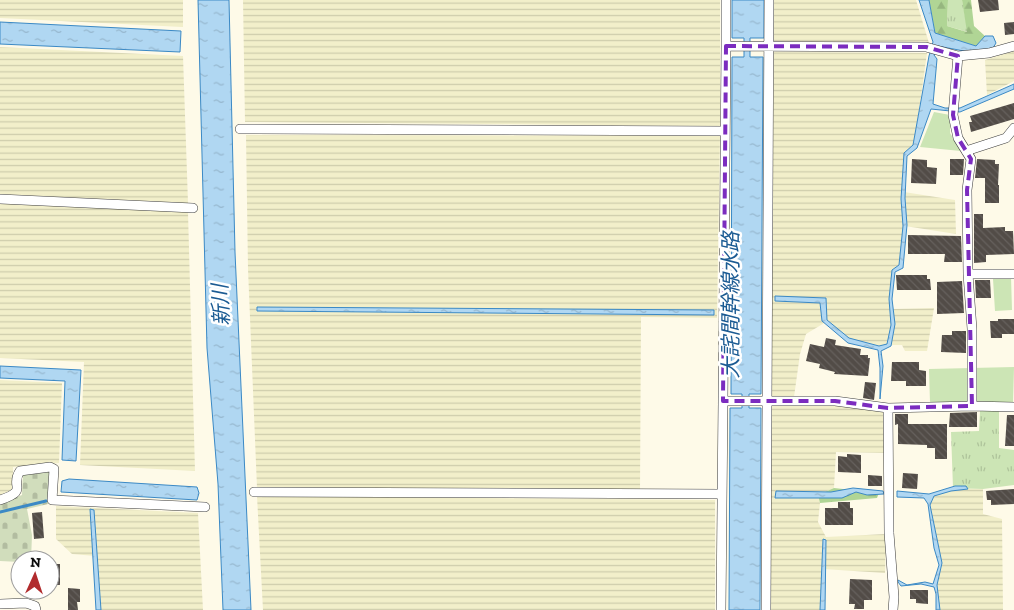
<svg xmlns="http://www.w3.org/2000/svg" width="1014" height="610" viewBox="0 0 1014 610" font-family="'Zilla Slab','Noto Sans JP',serif">
  <defs>
    <pattern id="farmland-rules" width="6" height="5" patternUnits="userSpaceOnUse" patternTransform="scale(1.25)"><rect width="6" height="5" fill="#f2efca"/><path d="M0 2.5h6" fill="none" stroke="#ceccac"/></pattern>
    <pattern id="grass-tufts" width="24" height="20" patternUnits="userSpaceOnUse" patternTransform="scale(1.25)"><rect width="24" height="20" fill="#cce5b5"/><path d="M3 7l-1-3M5 7V3M7 7l1-3M15 17l-1-3M17 17v-4M19 17l1-3" fill="none" stroke="#aec39a"/></pattern>
    <pattern id="forest-firs" width="22" height="20" patternUnits="userSpaceOnUse" patternTransform="scale(1.25)"><rect width="22" height="20" fill="#b0d595"/><path d="M5 1l3.5 6h-7zM16 11l3.5 6h-7z" fill="#96b67f"/></pattern>
    <pattern id="cemetery-stones" width="16" height="16" patternUnits="userSpaceOnUse" patternTransform="scale(1.25)"><rect width="16" height="16" fill="#d1ddbc"/><path d="M2 7V4a2 2 0 0 1 4 0v3zM10 15v-3a2 2 0 0 1 4 0v3z" fill="#b2bca0"/></pattern>
    <pattern id="water-ripples" width="26" height="14" patternUnits="userSpaceOnUse" patternTransform="scale(1.25)"><rect width="26" height="14" fill="#b0d7f2"/><path d="M2 4q2-2 4 0t4 0M15 11q2-2 4 0t4 0" fill="none" stroke="#96b7ce"/></pattern>
    <pattern id="building-back-hatch" width="6" height="6" patternUnits="userSpaceOnUse" patternTransform="scale(1.25)"><rect width="6" height="6" fill="#524c47"/><path d="M-1 5l2 2M0 0l6 6M5-1l2 2" fill="none" stroke="#66615d"/></pattern>
  </defs>
  <rect width="100%" height="100%" fill="#fefae8"/>
  <path fill="url(#farmland-rules)" d="M0,0H183V27L0,18Z
    M243,0H720V126L245,122Z
    M774,0H916L929,43L774,41Z
    M0,47L183,56L188,203L0,194Z
    M1014,51V81L987,95L985,60Z
    M774,52L927,53L914,147L905,153L904,192L955,200L956,234L905,226L901,266L894,270L890,300L892,309L934,308L927,351H905L902,345H889L881,348L848,340L826,322L806,334L800,354L794,397L771,396Z
    M246,135L720,136L717,318L641,317L640,491L257,488L248,269Z
    M0,203L188,212L195,471L80,465L84,362L0,358Z
    M0,380L62,383L59,463L13,467V489L0,495Z
    M771,405H831L884,412L885,453L836,452L834,488L818,495L820,503L818,522L826,537L886,534L885,573L823,569L822,610H770Z
    M953,488L983,489V514L1002,519L1003,610H938L936,585L940,564L928,497Z
    M257,496L715,500V610H263Z
    M56,506L198,513L203,610H99L95,556L72,554L56,539Z"/>
  <path fill="url(#grass-tufts)" d="M948,0H962L968,32L947,26Z
    M999,410V448L1014,450V485L983,489L953,488L951,432L979,431L980,411Z"/>
  <path fill="url(#forest-firs)" d="M929,0H948L947,26L967,32L962,0H971L974,26L985,36L976,46L935,33Z
    M834,488L879,493L877,498L820,503L818,495Z"/>
  <path fill="url(#cemetery-stones)" d="M49,472L48,504L27,509L32,535L31,560H20V562L0,561V504L22,495L23,474Z"/>
  <path fill="#cce5b5" d="M934,112L950,115V133L961,151L920,147Z
    M1011,277L1012,310L995,311L993,279Z
    M1014,367L1013,403H930L929,369Z"/>
  <path fill="url(#water-ripples)" stroke="#3b89c5" d="M198,0H229L235,252L251,610H223L218,484L207,348Z
    M732,0H764V38H750V57H763L761,394H749V408H761L760,610H729L730,408H742V394H731L732,57H744V38H732Z
    M919,0H929L935,33L976,46L985,36H993L996,43L993,48L969,52L938,46L934,55L937,59L933,104L945,108H960L1014,84V89L960,112L931,109L917,148L907,156L905,198L907,225L903,268L895,272L892,299L895,324L891,346L881,351L883,366L880,399V368L878,350L848,343L822,321L820,303L775,301V296L826,298L827,320L849,338L879,346L887,344L891,325L889,299L892,270L899,265L903,226L901,199L904,153L913,145L929,56L933,42Z
    M0,22L181,31L180,52L0,44Z
    M257,307L714,310V315L257,311Z
    M0,366L81,370L76,461L62,460L65,381L0,378Z
    M69,479L197,487L199,493L197,500L61,492L62,481Z
    M955,486H966L968,489L951,491L934,496L930,505L942,563L937,585L940,610H936V594L934,587L921,584L901,586L898,582V580L907,585L925,582L933,584L939,565L934,548L928,504L924,498L897,497V491L929,494Z
    M853,488L883,491L884,494L867,495L856,492L842,498H775L776,491L831,492Z
    M90,509L94,510L101,610H96Z
    M823,539L826,540L825,610H820Z"/>
  <g fill="none" stroke-linecap="round" stroke-linejoin="round">
    <path stroke="#3b89c5" stroke-width="3" d="M0,512L46,501"/>
  </g>
  <path fill="url(#building-back-hatch)" d="M978,0H998L999,10L980,12Z
    M1014,22V34L1005,35L1004,23Z
    M1014,103V119L971,132L969,122H972L970,116Z
    M912,159L927,160V167L937,168L936,184L911,183Z
    M950,159H964L963,175H950Z
    M977,159L995,160V164H999L998,185H999V203H985V178H975Z
    M974,214H983V228L1005,227V231H1013L1014,254L986,255V262L974,263Z
    M908,235L961,236L962,262H944L945,254H908Z
    M896,275H927V279H930L931,290H897Z
    M975,280H990L991,298H976Z
    M962,281L964,313L937,314V282Z
    M998,319H1014V334H1002V338H991L990,321H998Z
    M952,331H966V353L941,352L942,335H952Z
    M826,338L836,340L835,345L861,349L860,355H868V358H870L868,376L834,374L835,372L819,368L820,364L806,361L810,344L824,347Z
    M892,362H919V370L926,371V386H906V381H891Z
    M865,382L876,383L874,400L863,398Z
    M977,412V427H949L950,413Z
    M895,414H908V424H947V459H935V448H927V445L898,444V424L895,425Z
    M1007,415H1014V446H1005Z
    M847,454L861,455V473L838,472V456L847,457Z
    M903,473L918,474L917,489L902,488Z
    M868,475L882,476V486H868Z
    M1014,489V504L991,505V500H987L986,491Z
    M838,502H850V508H853V525H825V508H838Z
    M42,512L44,538L34,539L32,513Z
    M50,564H60V585H50Z
    M850,579L872,580V600H864V609H854L855,604H849Z
    M68,588L80,589V602H77L78,610H68Z
    M910,590H928V604L916,603V599H910Z"/>
  <g fill="none" stroke-linecap="round" stroke-linejoin="round">
    <defs>
      <path id="minor" d="M726,46V0
        M958,56L953,115L958,138L971,159L967,190L968,274L972,329V406
        M240,129L725,131
        M966,151L1006,138L1014,128
        M0,199L193,208
        M968,274H1014
        M723,401L726,46L926,47L958,56L989,53L1014,46
        M888,408L889,533L894,597L893,610
        M254,492L721,494
        M0,500C30,490 9,487 20,471L50,467L54,469L52,500L205,507
        M0,604L26,603L35,606L36,610
        M721,610L723,401H835L888,408L972,406L1014,407
        M766,610L769,0"/>
    </defs>
    <use href="#minor" stroke="#3d3d3d" stroke-width="10"/>
    <use href="#minor" stroke="#fff" stroke-width="9"/>
  </g>
  <path fill="none" stroke="#7b2cbf" stroke-width="4" stroke-dasharray="10 6" stroke-linejoin="round" d="M726,46L926,47L958,56L953,115L958,138L971,159L967,190L972,406L888,408L835,401H723Z"/>
  <g text-anchor="middle" stroke-width="5" stroke-linejoin="round" paint-order="stroke">
    <g font-size="21" font-style="italic" fill="#1b5b93" stroke="#fff">
      <text transform="translate(221 305) rotate(-93)" y="7">新川</text>
      <text transform="translate(731 305) rotate(-90)" y="7">大詫間幹線水路</text>
    </g>
  </g>
  <g transform="translate(35 575) rotate(3)"><circle r="24" fill="#ffffff" stroke="#9d9d9d"/>
  <path d="M0-4L9 19L0 12L-9 19Z" fill="#b12b2d"/>
  <text y="-8" font-size="14" font-weight="bold" text-anchor="middle" fill="#0a0a0a">N</text>
  </g>
</svg>
